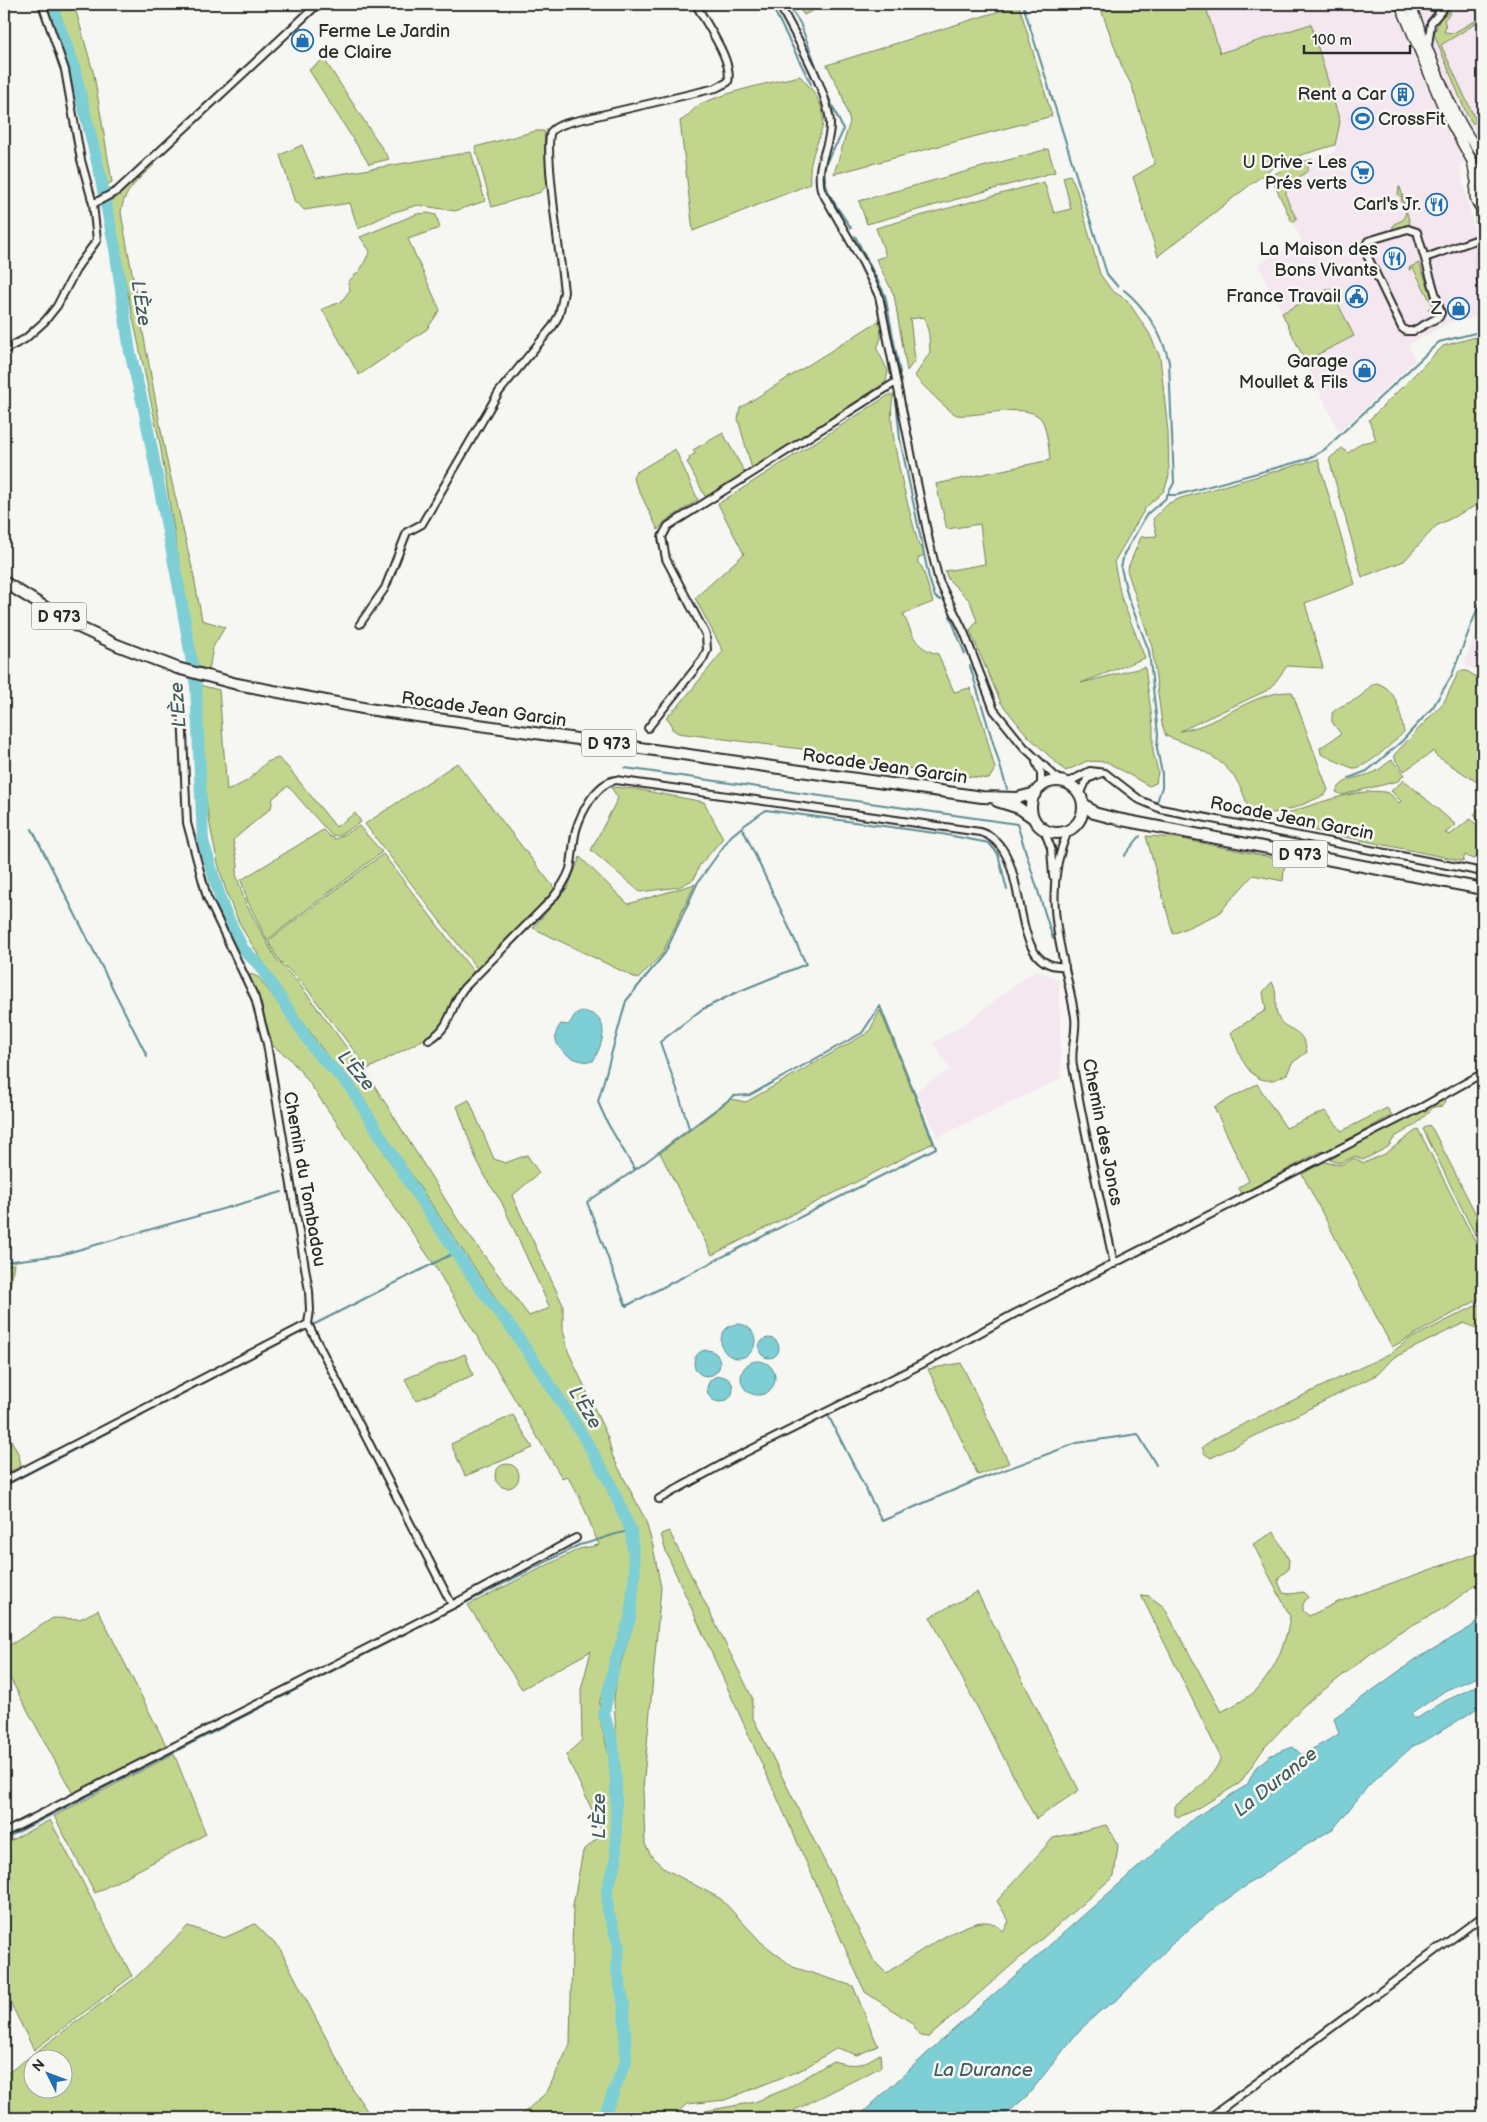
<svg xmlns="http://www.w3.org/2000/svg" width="1487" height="2122" viewBox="0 0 1487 2122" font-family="'Balsamiq Sans',sans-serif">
  <rect width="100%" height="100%" fill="#f6f6f2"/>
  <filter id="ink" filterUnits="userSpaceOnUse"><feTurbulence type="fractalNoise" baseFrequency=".02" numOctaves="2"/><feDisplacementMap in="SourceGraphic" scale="10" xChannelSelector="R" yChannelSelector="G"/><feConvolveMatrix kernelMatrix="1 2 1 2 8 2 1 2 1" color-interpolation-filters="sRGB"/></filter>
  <g filter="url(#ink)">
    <path fill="#f4e7ef" d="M1205,4H1483V151L1459,165L1475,234L1474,248L1481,316L1449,323L1408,345L1415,360L1339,432L1258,264L1302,241L1275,186L1273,175L1285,168L1335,152V141L1340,122L1311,25L1220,53Z
      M1483,613V674L1464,664Z
      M1035,970L1059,980L1061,1078L938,1137L916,1091L950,1069L933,1043L966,1023Z"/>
    <path fill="#c1d68c" stroke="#76805c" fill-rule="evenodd" d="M57,4H74L94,75L112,182L105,186L77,63Z
      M796,4H826L804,15Z
      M1121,4H1138L1141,10L1154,4H1205L1220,53L1311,24L1340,122L1335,145L1281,161L1158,256L1133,177L1155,164L1132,86L1122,67L1102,12Z
      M1019,5L1052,116L834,174L850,122L842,95L827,65Z
      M1450,11L1451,12L1444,20L1446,27L1444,32L1453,33L1475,21V24L1441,45L1476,121L1473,124L1467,115L1434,34L1440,18Z
      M324,59L389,159L369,164L309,70Z
      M800,76C848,126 806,135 810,184L693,231L680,121C690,116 694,106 705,102C735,90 768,83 800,76Z
      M536,131H544L547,185L541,192L492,207L475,147Z
      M302,145L316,178L471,152L485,201L455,211L418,205L391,213L358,229L350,203L304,210L298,203H295L280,155Z
      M1048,149L1055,172L867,224L859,201Z
      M1312,159L1308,165V170C1303,176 1296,178 1291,182C1279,192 1292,209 1297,219L1292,222L1275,186L1273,175L1285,168Z
      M152,162L154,165C139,179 123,191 121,213L166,457L193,572L202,620L225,627L213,647L209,670L196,666L160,444L108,202L116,198Z
      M1070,175L1077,191L1100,274L1112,291L1127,300L1149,333L1160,357L1168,432L1169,476L1164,491L1146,507L1114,562L1121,597L1145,658L1081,683L1145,667L1153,727V752L1158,772L1156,783L1149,786L1107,762L1087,761L1066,771L1062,768L1027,735L1001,703L970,631L977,621L970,601L948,579L945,571L985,564L980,524L947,529L936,484L1050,460C1049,449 1047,432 1043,422C1032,399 977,418 957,415C951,414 920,383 915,376L930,352L929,334L924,317L910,319L915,360L907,371L894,295L876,259L886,256L876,228L1044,182L1054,213L1071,209L1063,177Z
      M1399,187H1400L1410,224L1392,230L1394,224L1403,220L1406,212L1403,209L1404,204L1401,202L1402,197L1398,195Z
      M428,213L436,215L440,228L408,239L440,310L427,329L359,375L322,309L341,302L350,290L348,282L361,269L370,251L360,237L417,214Z
      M1419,263L1437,309L1438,315L1435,316L1428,309L1433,306L1413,268L1409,270L1410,267Z
      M1330,288L1354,336L1305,361L1282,313Z
      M880,320L881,338L877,349L888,371L886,382L752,469L738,419L740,408Z
      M1483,335V502L1436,526L1404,561L1362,577L1329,459L1342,448L1348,453L1361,443L1376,440L1369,420L1443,346Z
      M889,395H894C883,421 911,516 919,546L922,547L924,555L918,558V563L922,567L933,602L903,614C913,634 914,648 938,654L954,692L970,688L983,724L995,769L989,779L835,759L832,753L678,733L672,729L671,723L666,717L680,704L723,651L695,598L744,554L718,504Z
      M723,433L745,473L706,498L687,462L690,460L689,457L695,454L693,450Z
      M675,449L698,500L664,522L658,530L633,478L635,473Z
      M1318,459L1355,584L1305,603L1323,668L1287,666L1270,689L1180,731C1219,726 1251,691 1292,692L1328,790L1325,795C1302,804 1272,822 1248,808C1236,762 1207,751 1166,736L1162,724L1152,647L1127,570L1141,537L1157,536L1153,519L1169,503L1181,498Z
      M1459,671H1467L1483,681V786L1435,755L1434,751L1404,771L1396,761L1394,755L1444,702Z
      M1377,683C1398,690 1400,713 1404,732C1396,740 1365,770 1353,768C1348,767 1328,757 1321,754L1320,748L1341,734L1332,722V713C1340,705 1348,704 1358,698C1366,693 1368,685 1377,683Z
      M199,685L219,690L227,791L247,781L267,762L278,758L286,765L336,827L355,813L361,822L338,836L331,835L288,786L273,798L271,808L233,840L238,865L236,874L245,902L276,959L300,985L371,1080L460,1223L529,1316L550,1308L501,1201L488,1182L475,1156L457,1106L469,1100L494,1159L505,1163L527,1155L539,1173L512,1196L563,1305V1329L568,1351L608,1438L612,1455L645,1519L653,1546L661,1588L643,1789L645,1844L652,1857L665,1869L721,1899L761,1942L793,1967L853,1986L878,2046L857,2055L837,2048L803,2069L725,2100L687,2104L671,2118H518L547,2092L570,2044L573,1905L583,1851L603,1833L566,1755L582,1740L581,1690L591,1651L522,1689L468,1605L579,1549L599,1545L580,1498L567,1476L562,1478L433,1263L306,1078L289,1058L273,1046L258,996L249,978L251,974L258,977L270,992L322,1065L349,1087L413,1195L584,1441L616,1503L629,1534L632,1575L626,1613L609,1680L600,1700L599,1715L611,1764L613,1833L621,1832L614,1699L617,1675L632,1628L637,1594L634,1536L621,1499L556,1387L365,1107C351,1084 335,1067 320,1046C294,1010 269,973 246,935C208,872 199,759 199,685Z
      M1392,760L1404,775L1398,781L1342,795L1336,792C1342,777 1362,778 1375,772C1381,769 1386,763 1392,760Z
      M457,763L555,889L478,970L365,824Z
      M1404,780L1456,825L1445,833L1450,835L1470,819L1483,830V855L1473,859L1465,855L1463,861L1277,823L1278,817C1302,808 1364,785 1388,793C1392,795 1396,800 1399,803L1401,801L1391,791Z
      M611,787L635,789L704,802L723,838L699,866L694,879L679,887L640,892L591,850L618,798Z
      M1483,803V825L1474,815Z
      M359,826L382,852L267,940L248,902L241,880L323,830L330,837L336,839Z
      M1146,836L1177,838L1285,860L1283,881L1253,875L1218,914L1173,934Z
      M383,854L475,974L458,989L439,1031L368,1069L304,985L278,959L268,941Z
      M580,857L628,904L695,884L662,954L638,979L533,928L568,887Z
      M1272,982C1279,994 1273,1005 1278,1017C1284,1032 1303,1025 1307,1052L1292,1063L1287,1074C1282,1076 1276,1080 1272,1080C1247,1084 1238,1049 1231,1032L1266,1010L1263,992Z
      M880,1010L933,1143L712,1255L660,1153L731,1099L746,1102L869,1032Z
      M1257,1084L1286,1128L1325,1111L1342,1131L1387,1108L1392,1115L1328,1151L1320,1152L1241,1194L1238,1188L1249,1181L1214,1107Z
      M1443,1099L1446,1102L1443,1106L1434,1107L1415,1125L1395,1137L1388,1147L1363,1160L1355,1156L1340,1163L1330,1160L1370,1136Z
      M1429,1125L1433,1130L1483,1228V1251L1423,1129Z
      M1418,1129L1483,1257V1297L1392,1347L1302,1174L1324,1162L1341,1165L1354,1158L1364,1163L1385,1154Z
      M14,1264L8,1297L4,1301V1265Z
      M1483,1302V1323L1476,1328L1464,1323L1393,1358L1378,1374L1211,1458L1205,1454L1202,1447L1215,1438L1391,1353L1408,1340Z
      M465,1354L473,1375L416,1401L405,1379Z
      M961,1363L1009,1463L978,1475L928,1369Z
      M513,1415L533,1448L465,1476L451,1444Z
      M4,1427L19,1455L21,1466L4,1475Z
      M495 1476a12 12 0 1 1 24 0a12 12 0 1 1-24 0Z
      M669,1531L752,1697V1716L874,1961L886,1973C908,1960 964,1919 987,1922C993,1922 999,1928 1004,1931L1009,1921L997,1901L1053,1838L1106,1825L1118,1845L1114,1876L929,2037L920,2036L912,2023L865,1992L666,1552L661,1534Z
      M1274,1532L1289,1560L1288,1570L1280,1576L1278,1581L1283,1593L1290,1594L1303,1592L1308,1597L1303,1604V1611L1309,1616L1338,1602L1483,1551V1579L1444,1608L1396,1634L1303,1706L1264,1748L1240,1783L1197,1809L1179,1817L1175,1815V1806C1195,1792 1211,1781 1221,1758L1141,1595L1149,1596L1164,1607L1221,1712C1234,1705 1250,1698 1260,1686C1276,1668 1287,1640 1290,1616L1253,1544Z
      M977,1592L1079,1790L1036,1819L930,1617Z
      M98,1610L167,1747L73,1794L4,1667V1649L53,1618L80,1619Z
      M174,1754L206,1834L95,1893L54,1816Z
      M50,1820L132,1976L34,2050L4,1990V1844Z
      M255,1924L280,1949L353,2090L372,2118H4V2076L135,1978L188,1926L224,1938ZM32,2060H62V2090H32Z
      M880,2054L881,2067L779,2118H686L689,2114L755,2102L786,2089L833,2061C856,2067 860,2066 880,2054Z"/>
    <path fill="#7ecfd5" stroke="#5d8d91" d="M583,1011C612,1017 604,1042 593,1061C574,1065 543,1044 561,1024L568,1025C575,1018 572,1013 583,1011Z
      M721 1341a17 17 0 1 1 34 0a17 17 0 1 1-34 0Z
      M759 1348a10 10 0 1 1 20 0a10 10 0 1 1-20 0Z
      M694 1363a13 13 0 1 1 26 0a13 13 0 1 1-26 0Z
      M741 1378a17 17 0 1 1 34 0a17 17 0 1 1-34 0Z
      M707 1389a13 13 0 1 1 26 0a13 13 0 1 1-26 0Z
      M1483,1614V1675L1446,1690L1411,1714L1416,1719L1445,1701L1483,1683V1705L1425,1741L1413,1746L1369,1785L1334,1828L1292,1854L1217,1906L1175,1941L1118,1999L1100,2011L1077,2033L1028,2095L1002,2118H857L935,2046L1194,1818L1247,1785L1256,1767L1271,1755L1293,1747L1302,1755L1339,1734L1334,1718L1416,1659L1471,1627Z"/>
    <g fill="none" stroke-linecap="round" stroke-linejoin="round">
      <path stroke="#5d8d91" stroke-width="2" d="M771,4L811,84
        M787,4L800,23L824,87
        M1024,4V8L1107,274L1118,287
        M827,94L843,129C841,140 833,148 829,157C815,183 837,206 851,228
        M855,236L885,295L900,373
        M1124,290C1145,307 1163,335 1169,362L1174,483L1165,499L1147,514L1124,554L1121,568L1128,597L1149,651L1158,734L1157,748L1162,774V787L1157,802
        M901,380V391
        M896,400L900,439L929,578L935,597L941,600
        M1168,495H1177L1308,459L1324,450L1439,342L1483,331
        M950,616L965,654
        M970,666L1007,789
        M625,768L1017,824L1053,939
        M1349,778L1367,771L1378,762L1402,741L1433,707L1452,675L1483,594
        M32,829L147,1056
        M1124,856L1140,836
        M880,1006L936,1148L626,1306L587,1202L635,1170L734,1096L750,1095L862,1033Z
        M689,1128L677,1089L660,1042L701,1010L735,993L806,964L742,827L766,810L942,834L989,843L998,854L1007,890
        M635,1170L608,1124L598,1102L626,1001L665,953L698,882L731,836L742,827
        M4,1262L60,1255L282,1192
        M311,1326L456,1252
        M829,1417L882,1521L975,1481L1077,1443L1138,1434L1156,1465
        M4,1486L307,1329
        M4,1839L579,1545C598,1542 611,1533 631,1531"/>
      <path stroke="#7ecfd5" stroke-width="12" d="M51,4L73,63L99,170L115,249L130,352L144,409L179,588L196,686L203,841L224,910L243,949L259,965L316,1052L349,1085L412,1187L483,1292L511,1327L543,1374L585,1439L609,1481L631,1531L635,1571L630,1619L615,1661L604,1713L613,1745L616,1782V1862L607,1888L608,1912L619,1945L617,1971L624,2005L626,2061L603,2118"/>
      <defs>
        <path id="street" d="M779,4C795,34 828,91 830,123C831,148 815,161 821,190L863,263L879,296L929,541L939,581L964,632L994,710L1024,747L1060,781
          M1423,4L1432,7L1445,5
          M1428,46L1431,23L1447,4
          M93,204L117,191L318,4
          M1480,208L1481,280L1483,292
          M1408,229L1417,232L1441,313L1439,317L1413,331H1406L1402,328L1364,249L1368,241Z
          M1425,258L1481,238
          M4,350L25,339L45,321L57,306L78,266L97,240L93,204L81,160L65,70L42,4
          M360,624L385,588L407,532L422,524L499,392L553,326L559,315L564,292C562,268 543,146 551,132C555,126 564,124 571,122L716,88L728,82C734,61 705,23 696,4
          M648,728L703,659L707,650L706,635L666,559L662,537L668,526L896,382
          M1036,762L1041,773V787
          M1067,783L1090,771L1105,773L1140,800L1161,809L1483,872
          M1080,795L1087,779L1102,773
          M1044,830L1051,848L1053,876
          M1068,831C1039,897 1064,951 1075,1017C1077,1034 1070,1050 1073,1066C1084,1132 1100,1198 1114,1264
          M429,1040C453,1026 449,1007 464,988L552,899C560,889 566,881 570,869C573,856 573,842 576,830C581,813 596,783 616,780L980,832C1037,848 1002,972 1065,966
          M308,1324L452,1605
          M4,1481L308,1324L310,1310L309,1291L267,1044L255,998L207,897L187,823L182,712
          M659,1499L732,1459L920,1365L1014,1314L1422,1107L1483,1073
          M4,1833L452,1605L576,1538
          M1209,2118L1483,1916"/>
        <path id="secondary" d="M1400,4L1445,112L1472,161L1476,181
          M1410,4C1429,50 1451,119 1483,156
          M1483,172C1473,183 1471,200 1483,210"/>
        <path id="primary" d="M4,582L72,624L117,645L177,668L237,684L368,709L982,797L1017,798L1036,793
          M1031 807a26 26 0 1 1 52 0a26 26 0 1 1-52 0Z
          M997,801L1019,808L1032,817
          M1083,803L1094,813L1117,819L1483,889"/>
      </defs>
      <use href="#street" stroke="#2b2b2b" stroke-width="10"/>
      <use href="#secondary" stroke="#2b2b2b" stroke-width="12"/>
      <use href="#primary" stroke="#2b2b2b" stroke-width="14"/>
      <use href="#street" stroke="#f6f6f2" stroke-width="6"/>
      <use href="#secondary" stroke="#f6f6f2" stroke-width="9"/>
      <use href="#primary" stroke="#f6f6f2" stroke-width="10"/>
    </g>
  </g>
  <defs>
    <symbol id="shop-ring" viewBox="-11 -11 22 22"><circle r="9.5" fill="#f6f6f2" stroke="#1f6fb2" stroke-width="1.5"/><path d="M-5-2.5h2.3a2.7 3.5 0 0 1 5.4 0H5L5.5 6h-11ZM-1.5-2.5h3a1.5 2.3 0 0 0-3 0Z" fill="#1f6fb2"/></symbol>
    <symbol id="building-ring" viewBox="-11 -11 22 22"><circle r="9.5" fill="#f6f6f2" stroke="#1f6fb2" stroke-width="1.5"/><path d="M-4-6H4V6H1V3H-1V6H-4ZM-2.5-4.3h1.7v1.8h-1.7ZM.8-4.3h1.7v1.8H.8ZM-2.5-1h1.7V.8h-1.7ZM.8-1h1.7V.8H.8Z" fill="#1f6fb2"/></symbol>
    <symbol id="stadium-ring" viewBox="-11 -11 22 22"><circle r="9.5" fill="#f6f6f2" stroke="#1f6fb2" stroke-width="1.5"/><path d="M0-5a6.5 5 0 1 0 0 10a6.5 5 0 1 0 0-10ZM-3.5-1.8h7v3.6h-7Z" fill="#1f6fb2"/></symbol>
    <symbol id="supermarket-ring" viewBox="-11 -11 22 22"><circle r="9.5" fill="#f6f6f2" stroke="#1f6fb2" stroke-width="1.5"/><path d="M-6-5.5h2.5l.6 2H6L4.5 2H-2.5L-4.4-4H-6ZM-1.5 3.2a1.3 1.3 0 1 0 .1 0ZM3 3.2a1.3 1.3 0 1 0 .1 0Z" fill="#1f6fb2"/></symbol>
    <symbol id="restaurant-ring" viewBox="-11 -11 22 22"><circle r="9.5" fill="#f6f6f2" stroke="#1f6fb2" stroke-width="1.5"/><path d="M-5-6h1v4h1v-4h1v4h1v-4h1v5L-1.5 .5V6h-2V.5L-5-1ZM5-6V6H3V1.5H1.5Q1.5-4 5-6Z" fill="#1f6fb2"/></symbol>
    <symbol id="civic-ring" viewBox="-11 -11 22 22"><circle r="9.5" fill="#f6f6f2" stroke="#1f6fb2" stroke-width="1.5"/><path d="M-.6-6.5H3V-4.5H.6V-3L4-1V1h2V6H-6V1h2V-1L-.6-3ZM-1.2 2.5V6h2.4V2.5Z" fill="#1f6fb2"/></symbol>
  </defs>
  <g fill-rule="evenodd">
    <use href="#shop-ring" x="290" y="28" width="25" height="25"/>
    <use href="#building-ring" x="1390" y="82" width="25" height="25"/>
    <use href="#stadium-ring" x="1350" y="106" width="25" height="25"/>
    <use href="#supermarket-ring" x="1350" y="160" width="25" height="25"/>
    <use href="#restaurant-ring" x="1424" y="192" width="25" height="25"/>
    <use href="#restaurant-ring" x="1382" y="246" width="25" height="25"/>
    <use href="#civic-ring" x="1344" y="284" width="25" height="25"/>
    <use href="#shop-ring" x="1446" y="296" width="25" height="25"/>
    <use href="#shop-ring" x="1352" y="358" width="25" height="25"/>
  </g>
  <g text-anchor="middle" stroke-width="5" stroke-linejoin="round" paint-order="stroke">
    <g fill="#f6f6f2" stroke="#686867" stroke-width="1">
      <rect x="31.5" y="602.5" width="55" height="27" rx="4"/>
      <rect x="581.5" y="729.5" width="55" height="27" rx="4"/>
      <rect x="1272.5" y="840.5" width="55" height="27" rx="4"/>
    </g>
    <g font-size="16" font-weight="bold" fill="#2b2b2b">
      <text x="59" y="622">D 973</text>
      <text x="609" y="749">D 973</text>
      <text x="1300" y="860">D 973</text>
    </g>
    <g font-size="18" fill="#2b2b2b" stroke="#f6f6f2" text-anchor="end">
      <text x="318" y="37" text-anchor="start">Ferme Le Jardin<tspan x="318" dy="21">de Claire</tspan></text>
      <text x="1386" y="100">Rent a Car</text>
      <text x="1378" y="125" text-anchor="start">CrossFit</text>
      <text x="1347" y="168">U Drive - Les<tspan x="1347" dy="21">Prés verts</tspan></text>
      <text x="1421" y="210">Carl's Jr.</text>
      <text x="1378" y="255">La Maison des<tspan x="1378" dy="21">Bons Vivants</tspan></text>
      <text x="1341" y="302">France Travail</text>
      <text x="1442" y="314">Z</text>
      <text x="1348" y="367">Garage<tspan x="1348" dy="21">Moullet &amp; Fils</tspan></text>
    </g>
    <g font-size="18" fill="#2b2b2b" stroke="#f6f6f2">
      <text transform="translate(484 709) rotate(8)" y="6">Rocade Jean Garcin</text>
      <text transform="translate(885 766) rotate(8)" y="6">Rocade Jean Garcin</text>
      <text transform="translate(1292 818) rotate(11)" y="6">Rocade Jean Garcin</text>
      <text transform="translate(1103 1132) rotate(79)" y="6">Chemin des Joncs</text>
      <text transform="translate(305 1179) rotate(80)" y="6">Chemin du Tombadou</text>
    </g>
    <g font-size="19" font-style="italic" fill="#445c5e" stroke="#f6f6f2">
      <text transform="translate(142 303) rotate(81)" y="7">L'Èze</text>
      <text transform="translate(177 705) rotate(-94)" y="7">L'Èze</text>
      <text transform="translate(357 1070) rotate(50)" y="7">L'Èze</text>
      <text transform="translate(586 1407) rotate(59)" y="7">L'Èze</text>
      <text transform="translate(1275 1781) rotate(-38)" y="7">La Durance</text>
      <text transform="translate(598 1816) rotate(-90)" y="7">L'Èze</text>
      <text x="983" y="2076">La Durance</text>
    </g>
  </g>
  <rect width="1487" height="2122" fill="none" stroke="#f6f6f2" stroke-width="20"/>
  <rect x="10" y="10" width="1467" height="2102" fill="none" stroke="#2b2b2b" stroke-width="2" filter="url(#ink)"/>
  <g transform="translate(48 2074) rotate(312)"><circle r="24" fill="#f6f6f2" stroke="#a5a5a2"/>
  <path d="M0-4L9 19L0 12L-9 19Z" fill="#1f6fb2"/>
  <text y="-8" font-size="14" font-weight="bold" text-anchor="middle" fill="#2b2b2b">N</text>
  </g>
  <path d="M1304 45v8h106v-8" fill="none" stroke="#2b2b2b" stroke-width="2.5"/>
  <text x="1312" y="45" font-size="15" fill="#2b2b2b" stroke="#f6f6f2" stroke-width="4" paint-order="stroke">100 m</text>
</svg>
